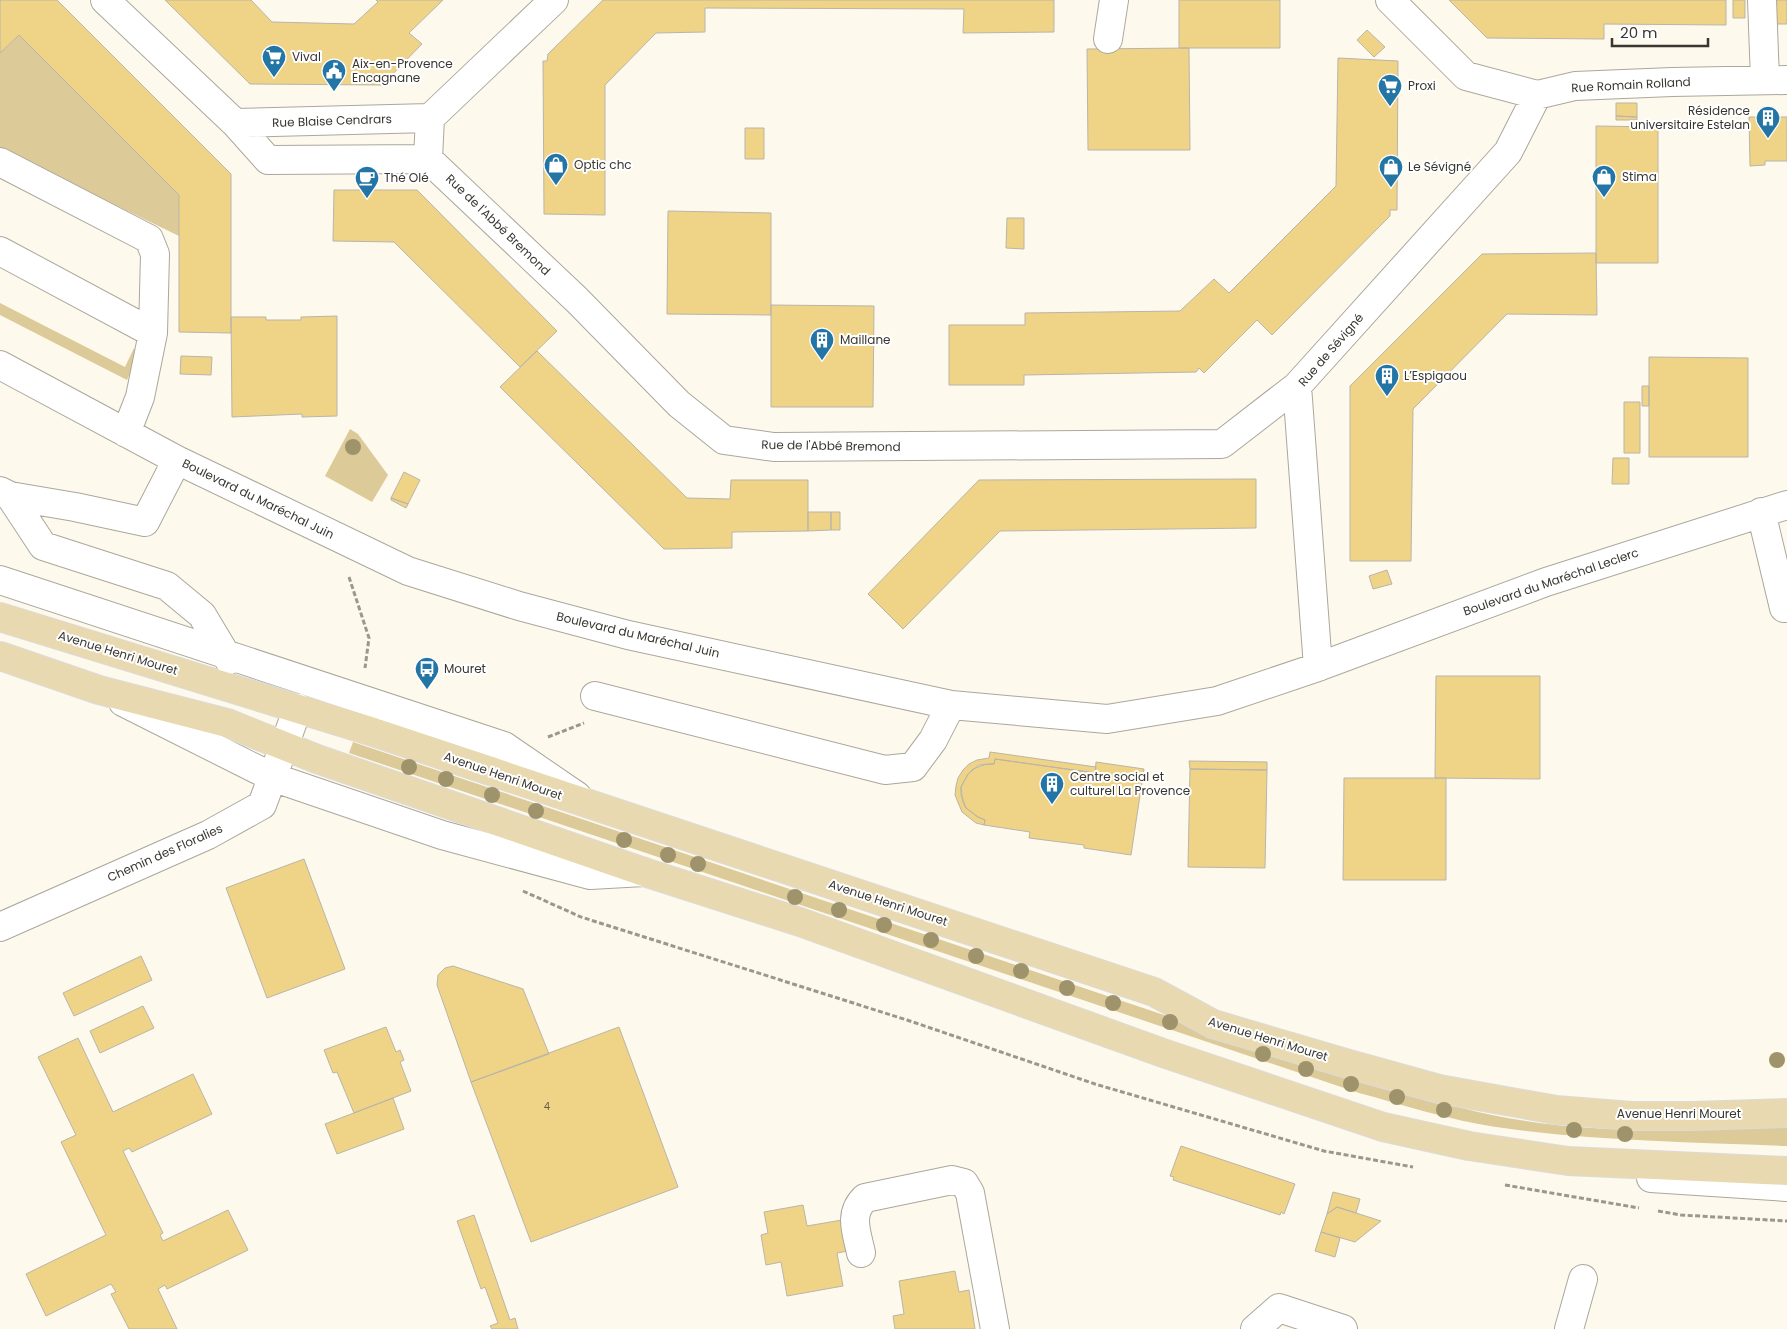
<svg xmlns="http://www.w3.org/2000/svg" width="1787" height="1329" viewBox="0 0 1787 1329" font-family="Poppins,sans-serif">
  <rect width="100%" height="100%" fill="#fef9ed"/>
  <path fill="#dcca99" d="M19,35L179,195V236L0,149V53Z
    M0,303L125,367L134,348L137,358L127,380L0,315Z
    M350,429L358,434L388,475L372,502L325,476Z
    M353,742L1363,1082C1406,1093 1449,1106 1492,1115C1589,1135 1689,1131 1787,1126V1146C1690,1142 1592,1141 1496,1127C1449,1120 1404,1105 1359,1093L349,753Z"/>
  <path fill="#efd387" stroke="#b9b5a9" d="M0,0H57L231,174V333L179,332V195L19,35L0,53Z
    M165,0H251L272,22L354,24L378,2L376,0H443L409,33L422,44L382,85L250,84Z
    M603,0H1054V32L963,33L964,9L705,8V32L656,33L605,85V215L544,214L543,61H547L548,54Z
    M1179,0H1280V48H1179Z
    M1449,0H1726V25L1604,24V39L1487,38Z
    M1733,0H1745V18H1733Z
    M1775,0H1787V24H1776Z
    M1367,30L1385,47L1374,57L1357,40Z
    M1189,48L1190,150H1088L1087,49Z
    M1338,58L1398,61L1397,210H1390V216L1272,335L1257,320L1204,373L1199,368L1196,372L1024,375V385H949V325H1025V313L1180,311L1214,279L1229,293L1336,186Z
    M1616,103H1637V117L1616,116Z
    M1616,116L1637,117V120H1616Z
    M1749,117H1787V161H1765V165L1750,166Z
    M1596,126L1658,127V263H1596Z
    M745,128H764V159H745Z
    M334,190H417L557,331L520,367L394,242L333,241Z
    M668,211L771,213V315L667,314Z
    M1007,218H1024V249L1006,248Z
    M1596,253L1597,315L1507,314L1413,409L1411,561H1350V386L1482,254Z
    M771,305L874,306L873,407H771Z
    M337,316V416L302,417V414L232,417L231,317H266V320H301V317Z
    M537,351L687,498L730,499L731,480H808V531L732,532V548L664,549L500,387Z
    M181,356L212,357L211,375L180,374Z
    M1649,357L1748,358V457H1649Z
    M1642,386H1649V406H1642Z
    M1624,402H1640V453H1624Z
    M1613,458H1629V484H1612Z
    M404,472L420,480L408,504L391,498Z
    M1256,479V528L1000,531L903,629L868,594L979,480Z
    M391,498L408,504L406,508L391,500Z
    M808,512H831V530L808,531Z
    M831,512H840V530H831Z
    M1387,570L1392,584L1373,589L1369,576Z
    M1436,676H1540V779L1435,778Z
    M990,752L1096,767L1095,773L995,759L994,764L979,765L968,774L961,787V795L966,808L978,817L985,820L984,825L976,823L962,812L955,795L956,786L958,778L963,770L969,764L977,760L989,758Z
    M995,759L1095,773L1096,762L1144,769L1131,855L1084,848V845L1029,838L1030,832L984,825L985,820L978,817L966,808L963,802L961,787L968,774L973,769L986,764H994Z
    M1189,761L1267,762V770L1190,769Z
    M1190,769L1267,770L1265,868L1188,867Z
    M1344,778H1446V880H1343Z
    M304,859L345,969L267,998L226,888Z
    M141,956L152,980L74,1016L63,993Z
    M453,966L523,989L549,1054L471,1082L437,985L438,975L445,968Z
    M143,1006L154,1028L100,1053L90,1031Z
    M386,1027L396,1052L400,1050L404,1060L400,1062L411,1091L354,1113L337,1072L333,1073L324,1050Z
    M619,1027L678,1187L531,1242L471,1082Z
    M78,1038L113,1112L193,1074L212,1114L132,1152L129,1148L123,1151L163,1233L160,1235L163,1241L228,1210L248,1250L167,1289L165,1285L158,1289L177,1329H129L111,1294L116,1292L111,1284L46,1316L26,1274L106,1235L61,1142L76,1135L38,1057Z
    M393,1098L404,1129L337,1154L325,1124Z
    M1181,1146L1295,1184L1284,1214L1281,1212L1280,1215L1173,1180L1174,1177L1170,1176Z
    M1333,1192L1360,1199L1356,1213L1337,1207L1327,1214Z
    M803,1205L807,1226L842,1220L848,1251L837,1253L843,1286L787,1296L781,1262L766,1265L761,1235L768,1233L764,1212Z
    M1337,1207L1356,1213L1381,1221L1355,1242L1321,1232L1327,1214Z
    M474,1215L510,1320L515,1318L518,1329H492L490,1326L498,1323L485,1287L481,1289L457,1221Z
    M1321,1232L1340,1238L1335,1257L1315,1251Z
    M955,1271L959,1292L969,1290L975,1329H895L893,1316L904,1314L899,1281Z"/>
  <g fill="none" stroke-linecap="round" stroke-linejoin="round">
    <defs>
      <path id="minor" d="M105,0L235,123L268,160L428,159
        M1390,0L1466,76L1537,95L1575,86L1672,82L1787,80
        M1762,0L1765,80
        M1108,39L1114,0
        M235,123L430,118
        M428,159L577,300L679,404L724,440L774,447L1222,444L1297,386L1508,152L1537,95
        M428,159L430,118L554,0
        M0,162L149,239L155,254L153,333L140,397L126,433
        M0,251L153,333
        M0,365L177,460L408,571L519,606L628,635L951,705L1107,719L1217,701L1318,667L1546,582L1787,505
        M1297,386L1318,667
        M0,491L10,496L75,507L145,522L177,460
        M10,496L43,546L167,586L202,615L229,660
        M1761,512L1784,608
        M0,580L504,746L577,796
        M595,696L885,770L913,767L933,740L951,705
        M123,702L272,777L442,835L590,875L644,872
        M0,927L208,835L262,805L298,708
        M1651,1178L1787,1187
        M861,1253C857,1233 848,1214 865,1198L952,1180L964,1183L970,1193L995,1329
        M1255,1329L1279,1308L1343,1329
        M1569,1329L1583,1279"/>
      <path id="major" d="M0,617L373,732L1154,992L1213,1024L1345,1063L1439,1089L1556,1110L1632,1116H1692L1787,1113
        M0,656L99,690L227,723L317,759L644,872L800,922L1163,1053L1383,1127L1469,1146L1568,1161L1787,1171"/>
    </defs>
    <use href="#minor" stroke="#aca79c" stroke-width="30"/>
    <use href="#major" stroke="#dbdbda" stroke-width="30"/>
    <path stroke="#9b978f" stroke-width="3" stroke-dasharray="5 2.5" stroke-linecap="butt" d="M349,577L369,638L365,668
      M548,737L584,723
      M523,891L581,917L907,1020L1095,1084L1324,1151L1413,1167
      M1505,1185L1639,1208
      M1658,1211L1681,1215L1787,1221"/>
    <use href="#minor" stroke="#fff" stroke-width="28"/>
    <use href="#major" stroke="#e8d9b0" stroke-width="28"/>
  </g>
  <g fill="#9f936b">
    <circle cx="353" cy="447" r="8"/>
    <circle cx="409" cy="767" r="8"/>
    <circle cx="446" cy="779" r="8"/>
    <circle cx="492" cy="795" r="8"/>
    <circle cx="536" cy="811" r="8"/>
    <circle cx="624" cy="840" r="8"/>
    <circle cx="668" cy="855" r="8"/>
    <circle cx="698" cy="864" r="8"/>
    <circle cx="795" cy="897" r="8"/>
    <circle cx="839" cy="910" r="8"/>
    <circle cx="884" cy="925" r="8"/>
    <circle cx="931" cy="940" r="8"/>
    <circle cx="976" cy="956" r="8"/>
    <circle cx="1021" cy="971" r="8"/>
    <circle cx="1067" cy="988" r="8"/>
    <circle cx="1113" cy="1003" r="8"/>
    <circle cx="1170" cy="1022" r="8"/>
    <circle cx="1263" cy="1054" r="8"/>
    <circle cx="1777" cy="1060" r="8"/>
    <circle cx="1306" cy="1069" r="8"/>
    <circle cx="1351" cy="1084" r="8"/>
    <circle cx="1397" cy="1097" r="8"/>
    <circle cx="1444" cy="1110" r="8"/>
    <circle cx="1574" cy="1130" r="8"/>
    <circle cx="1625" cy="1134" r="8"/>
  </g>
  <defs>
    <symbol id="supermarket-pin" viewBox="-11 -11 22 30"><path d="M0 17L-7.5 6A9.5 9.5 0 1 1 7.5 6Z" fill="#2275a5" stroke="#fff"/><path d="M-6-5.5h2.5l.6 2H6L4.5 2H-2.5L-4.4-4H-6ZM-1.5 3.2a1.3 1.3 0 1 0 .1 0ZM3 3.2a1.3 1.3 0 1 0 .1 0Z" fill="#fff"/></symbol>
    <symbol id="civic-pin" viewBox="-11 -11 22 30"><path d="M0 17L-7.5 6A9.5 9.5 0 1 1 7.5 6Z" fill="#2275a5" stroke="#fff"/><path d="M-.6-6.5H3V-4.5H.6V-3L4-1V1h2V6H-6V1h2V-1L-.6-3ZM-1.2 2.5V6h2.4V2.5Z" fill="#fff"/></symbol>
    <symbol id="building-pin" viewBox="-11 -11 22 30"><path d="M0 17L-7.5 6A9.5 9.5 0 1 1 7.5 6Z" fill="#2275a5" stroke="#fff"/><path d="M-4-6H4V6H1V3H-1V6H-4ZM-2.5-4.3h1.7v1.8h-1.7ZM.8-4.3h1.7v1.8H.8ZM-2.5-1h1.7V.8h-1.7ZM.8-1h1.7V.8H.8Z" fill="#fff"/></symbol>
    <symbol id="shop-pin" viewBox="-11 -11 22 30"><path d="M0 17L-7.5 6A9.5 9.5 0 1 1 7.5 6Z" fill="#2275a5" stroke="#fff"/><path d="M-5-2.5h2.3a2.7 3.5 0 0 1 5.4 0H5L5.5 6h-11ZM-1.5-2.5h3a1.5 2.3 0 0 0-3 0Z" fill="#fff"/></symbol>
    <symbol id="cafe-pin" viewBox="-11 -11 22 30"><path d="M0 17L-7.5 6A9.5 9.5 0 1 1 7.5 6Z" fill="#2275a5" stroke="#fff"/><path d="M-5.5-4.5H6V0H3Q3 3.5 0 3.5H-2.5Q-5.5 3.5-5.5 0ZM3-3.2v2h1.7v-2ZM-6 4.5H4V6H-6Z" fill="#fff"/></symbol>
    <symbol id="bus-pin" viewBox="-11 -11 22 30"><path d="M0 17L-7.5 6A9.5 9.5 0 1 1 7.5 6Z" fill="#2275a5" stroke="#fff"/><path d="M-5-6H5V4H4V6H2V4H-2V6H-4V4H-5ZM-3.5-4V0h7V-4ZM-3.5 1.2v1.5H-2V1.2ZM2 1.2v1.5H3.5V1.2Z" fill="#fff"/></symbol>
  </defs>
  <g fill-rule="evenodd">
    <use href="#supermarket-pin" x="260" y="43" width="28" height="38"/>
    <use href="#civic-pin" x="320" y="57" width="28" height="38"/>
    <use href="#supermarket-pin" x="1376" y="72" width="28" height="38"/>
    <use href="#building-pin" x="1754" y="104" width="28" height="38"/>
    <use href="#shop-pin" x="542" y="151" width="28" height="38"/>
    <use href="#shop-pin" x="1377" y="153" width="28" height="38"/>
    <use href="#shop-pin" x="1590" y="163" width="28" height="38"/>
    <use href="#cafe-pin" x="353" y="164" width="28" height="38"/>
    <use href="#building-pin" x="808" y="326" width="28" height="38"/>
    <use href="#building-pin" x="1373" y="362" width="28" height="38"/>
    <use href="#bus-pin" x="413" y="655" width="28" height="38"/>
    <use href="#building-pin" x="1038" y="770" width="28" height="38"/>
  </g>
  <g text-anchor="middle" stroke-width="4" stroke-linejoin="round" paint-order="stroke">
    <g font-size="10" fill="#665d46">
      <text x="547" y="1110">4</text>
    </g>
    <g font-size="12" fill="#383631" stroke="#fff" text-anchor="start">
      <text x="292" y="61">Vival</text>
      <text x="352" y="68">Aix-en-Provence<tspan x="352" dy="14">Encagnane</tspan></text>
      <text x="1408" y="90">Proxi</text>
      <text x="1750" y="115" text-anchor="end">Résidence<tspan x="1750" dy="14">universitaire Estelan</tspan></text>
      <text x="574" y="169">Optic chc</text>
      <text x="1408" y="171">Le Sévigné</text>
      <text x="1622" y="181">Stima</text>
      <text x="384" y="182">Thé Olé</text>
      <text x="840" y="344">Maillane</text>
      <text x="1404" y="380">L’Espigaou</text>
      <text x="444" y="673">Mouret</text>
      <text x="1070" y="781">Centre social et<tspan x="1070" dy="14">culturel La Provence</tspan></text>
    </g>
    <g font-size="12" fill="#383631" stroke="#fff">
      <text transform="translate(1631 85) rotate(-3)" y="4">Rue Romain Rolland</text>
      <text transform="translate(332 121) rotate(-2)" y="4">Rue Blaise Cendrars</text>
      <text transform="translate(498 225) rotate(44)" y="4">Rue de l'Abbé Bremond</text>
      <text transform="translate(1331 350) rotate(-49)" y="4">Rue de Sévigné</text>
      <text transform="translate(831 446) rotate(1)" y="4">Rue de l'Abbé Bremond</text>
      <text transform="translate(258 499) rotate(26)" y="4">Boulevard du Maréchal Juin</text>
      <text transform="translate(1551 582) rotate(-19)" y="4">Boulevard du Maréchal Leclerc</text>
      <text transform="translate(638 635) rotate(13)" y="4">Boulevard du Maréchal Juin</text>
      <text transform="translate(118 653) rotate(17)" y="4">Avenue Henri Mouret</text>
      <text transform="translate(503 776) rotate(19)" y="4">Avenue Henri Mouret</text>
      <text transform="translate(165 853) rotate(-24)" y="4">Chemin des Floralies</text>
      <text transform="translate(888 903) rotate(18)" y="4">Avenue Henri Mouret</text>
      <text transform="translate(1268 1039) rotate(17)" y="4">Avenue Henri Mouret</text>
      <text x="1679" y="1118">Avenue Henri Mouret</text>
    </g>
  </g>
  <path d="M1612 38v8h96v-8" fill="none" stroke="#383631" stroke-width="2.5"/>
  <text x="1620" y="38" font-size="15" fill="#383631" stroke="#ffffff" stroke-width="4" paint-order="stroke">20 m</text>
</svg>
